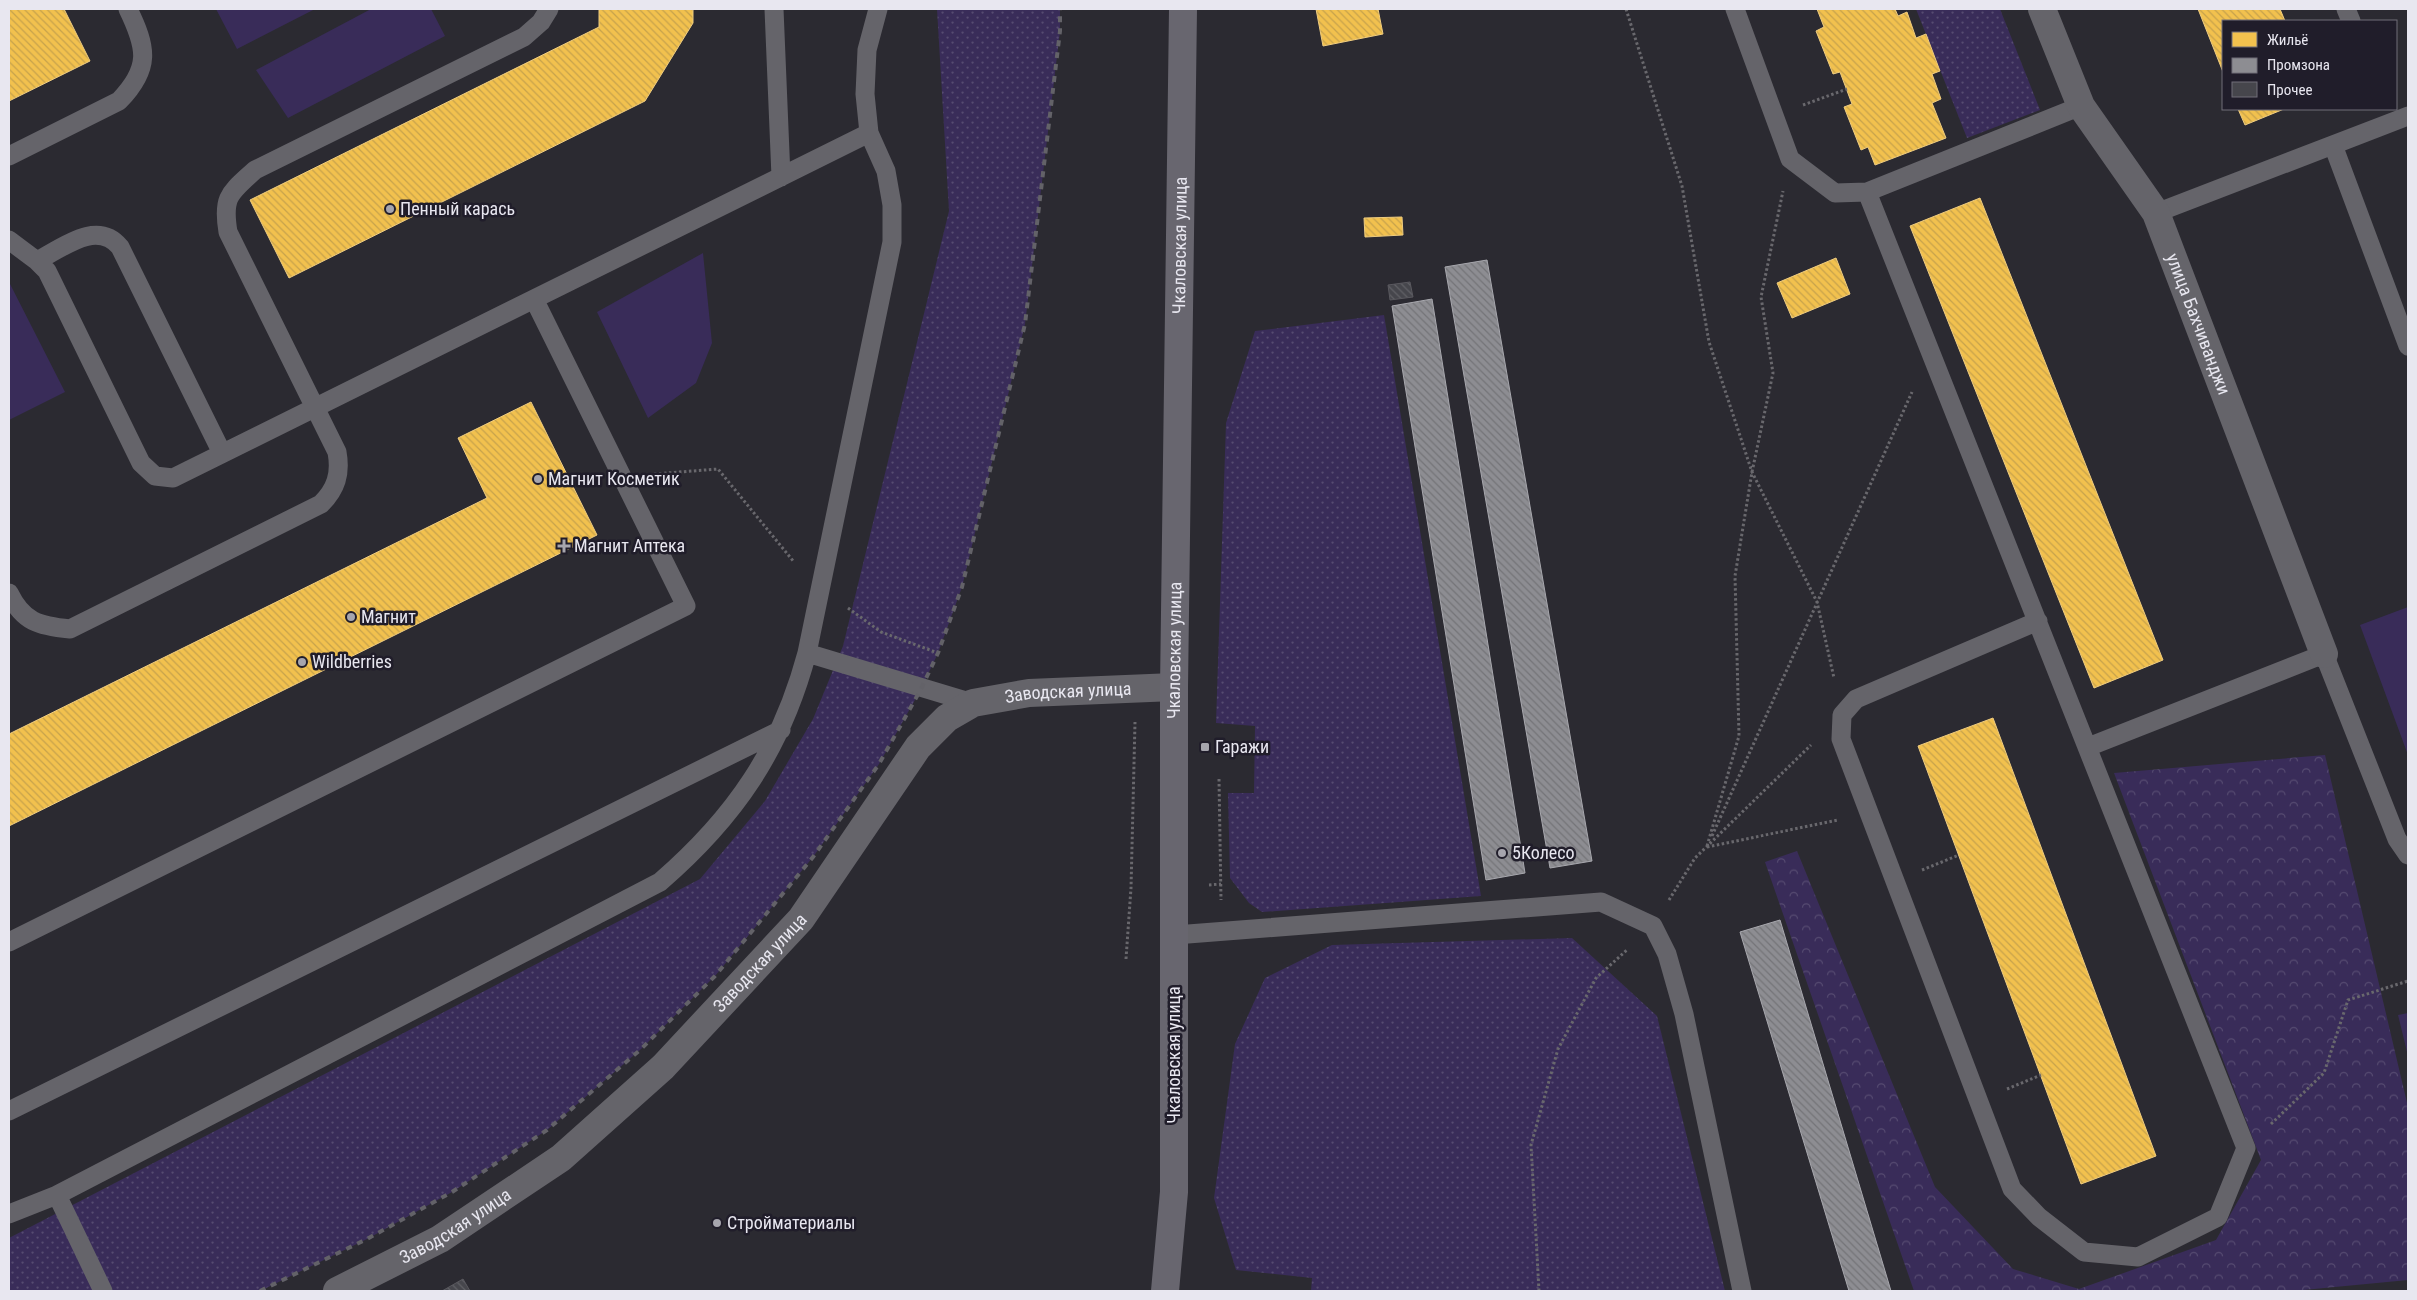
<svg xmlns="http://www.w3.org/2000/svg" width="2417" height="1300" viewBox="0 0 2417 1300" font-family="'Roboto Condensed',sans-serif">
  <defs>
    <pattern id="grass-dots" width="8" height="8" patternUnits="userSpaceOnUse" patternTransform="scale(1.25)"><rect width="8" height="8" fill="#392c59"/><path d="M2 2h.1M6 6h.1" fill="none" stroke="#564b71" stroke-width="1.8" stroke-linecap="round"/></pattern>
    <pattern id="forest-crowns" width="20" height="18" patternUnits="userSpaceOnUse" patternTransform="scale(1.25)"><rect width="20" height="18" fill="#392c59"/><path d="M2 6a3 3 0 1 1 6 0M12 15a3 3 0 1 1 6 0" fill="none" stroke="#564b71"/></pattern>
    <pattern id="homes-back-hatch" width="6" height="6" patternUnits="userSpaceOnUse" patternTransform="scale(1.25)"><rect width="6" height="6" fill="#f2c14e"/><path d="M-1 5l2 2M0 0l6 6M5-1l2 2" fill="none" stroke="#c7a24c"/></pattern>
    <pattern id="industry-back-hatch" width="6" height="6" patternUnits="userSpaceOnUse" patternTransform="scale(1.25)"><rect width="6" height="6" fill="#8d8d92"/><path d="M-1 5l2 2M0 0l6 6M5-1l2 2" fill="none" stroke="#747478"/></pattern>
    <pattern id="building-back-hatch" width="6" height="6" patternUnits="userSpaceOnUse" patternTransform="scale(1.25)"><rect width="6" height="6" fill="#46464c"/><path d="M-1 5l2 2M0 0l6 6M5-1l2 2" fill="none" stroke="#616166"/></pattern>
  </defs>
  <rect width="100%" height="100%" fill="#2b2a31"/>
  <path fill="url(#grass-dots)" d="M937,9H1060V31L1025,324L962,587L938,653L921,689L879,764L813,857L715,976L640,1050L547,1130L452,1192L367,1239L260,1291H9V1238L700,879L765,801L813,719L843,646L949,211Z
    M1916,9H2000L2040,110L1967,138Z
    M1384,315L1481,896L1262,912L1249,903L1230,878L1228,793H1254L1255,726L1216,723L1226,423L1255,331Z
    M1572,938L1657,1016L1725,1291H1311L1312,1278L1236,1270L1214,1198L1235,1044L1265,978L1332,945Z"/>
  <path fill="url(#forest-crowns)" d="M2325,755L2408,1107V1280L2293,1291H1914L1765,862L1797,851L1935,1187L2013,1269L2079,1289L2216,1240L2261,1160L2114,773Z"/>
  <path fill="#392c59" d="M216,9H315L237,49Z
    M371,9H431L445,36L288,118L256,70Z
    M703,253L712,343L696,383L648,418L597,312Z
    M9,282L65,392L9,420Z
    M2408,607V755L2360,625Z
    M2408,1013V1056L2398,1015Z"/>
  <path fill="url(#homes-back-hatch)" stroke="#efcc7f" d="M9,9H64L90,61L9,101Z
    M599,9H693V23L645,101L289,278L250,200L599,27Z
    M1316,9H1378L1383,34L1323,46Z
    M1817,9H1895L1898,16L1907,12L1916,38L1926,34L1940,71L1932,74L1941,99L1932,103L1946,138L1875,165L1868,147L1861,150L1844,107L1852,104L1840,72L1833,74L1816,31L1824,27Z
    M2198,9H2280L2285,21H2223V72Z
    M2238,109H2284L2245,125Z
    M1980,198L2163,660L2094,688L1910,226Z
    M1402,217L1403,235L1365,237L1364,218Z
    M1836,258L1850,294L1792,318L1777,283Z
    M531,402L597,535L9,826V734L487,498L458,438Z
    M1993,718L2156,1156L2081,1184L1918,746Z"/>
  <path fill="url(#industry-back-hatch)" stroke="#a8a8ae" d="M1487,260L1592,861L1550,868L1445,267Z
    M1432,299L1525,873L1486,880L1392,306Z
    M1780,920L1891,1291H1849L1740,932Z"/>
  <path fill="url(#building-back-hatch)" stroke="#59585e" d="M1410,282L1413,297L1390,300L1388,285Z
    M463,1279L470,1291H442Z"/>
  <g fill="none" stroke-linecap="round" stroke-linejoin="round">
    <path stroke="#69686d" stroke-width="3" stroke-dasharray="2.5 2.5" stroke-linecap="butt" d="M1626,9L1682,186L1709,342L1752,472L1817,602L1834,678
      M1803,105L1847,89
      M654,474L718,469L794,562
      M848,608L881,632L938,653
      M1219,779L1221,900
      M1712,836L1912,392
      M1707,846L1739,736L1735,576L1752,472L1773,373L1761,297L1783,191
      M1707,847L1838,820
      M1922,870L1959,855
      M1209,885L1221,884
      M1669,900L1695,858L1811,745
      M1126,959L1131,888L1135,722
      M2007,1089L2041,1075
      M2271,1124L2324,1073L2348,1000L2408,981
      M1539,1291L1531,1145L1558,1049L1596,978L1628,949"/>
    <path stroke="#65646a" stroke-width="19" d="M774,9L781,177
      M1735,9L1790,159L1835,193L1867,192L2081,106
      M2346,9L2351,21
      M2333,145L2408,346
      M9,156L119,101C151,68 147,48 128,9
      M1867,192L2246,1148L2218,1217L2138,1257L2084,1252L2039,1217L2012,1189L1841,739L1842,715L1856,699L2038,621
      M2156,213L2408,116
      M9,240L37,261C62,248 97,219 120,247L222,453
      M37,261L47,271L141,463L155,476L173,478L869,133
      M9,593C23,622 39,626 70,629L321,504C336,489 341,474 337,452L228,232C222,196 230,193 255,170L524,37L541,22L549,9
      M807,653L973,703
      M2088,747L2324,654L2397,839L2408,855
      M1175,935L1601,902L1653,926L1667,954L1684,1014L1742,1291
      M9,942L686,606L534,299
      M9,1111L781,730
      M9,1214L57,1195
      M103,1291L57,1195L660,882C735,817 781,750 807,653L892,242V205L886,171L869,133L865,94L867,50L878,9"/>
    <g stroke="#65646a" stroke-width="28">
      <path id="s1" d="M2042,9L2081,106L2156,213L2324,654"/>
      <path id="s2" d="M337,1291L440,1239L561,1158L663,1067L801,919L918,747L947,718L973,703L1029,693L1174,687"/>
    </g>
    <path stroke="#68666f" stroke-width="28" id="s3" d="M1165,1291L1174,1192V687L1183,9"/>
    <path stroke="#636268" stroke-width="4" stroke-dasharray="6 6" stroke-linecap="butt" d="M260,1291L367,1239L452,1192L547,1130L640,1050L715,976L813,857L879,764L921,689L938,653L962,587L1025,324L1060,31V9"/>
  </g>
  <g fill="#a6a5ad" stroke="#201d2a" stroke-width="2">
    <circle cx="390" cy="209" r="5"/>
    <circle cx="538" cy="479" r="5"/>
    <path d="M561.5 538.5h5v5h5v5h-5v5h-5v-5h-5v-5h5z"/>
    <circle cx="351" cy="617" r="5"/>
    <circle cx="302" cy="662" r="5"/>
    <rect x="1200" y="742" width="10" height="10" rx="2.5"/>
    <circle cx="1502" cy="853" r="5"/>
    <circle cx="717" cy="1223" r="5"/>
  </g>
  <g text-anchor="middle" stroke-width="5" stroke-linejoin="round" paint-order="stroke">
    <g font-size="18" fill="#e8e7f0" stroke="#201d2a" text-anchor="start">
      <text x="400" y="215">Пенный карась</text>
      <text x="548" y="485">Магнит Косметик</text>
      <text x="574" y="552">Магнит Аптека</text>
      <text x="361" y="623">Магнит</text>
      <text x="312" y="668">Wildberries</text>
      <text x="1215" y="753">Гаражи</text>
      <text x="1512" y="859">5Колесо</text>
      <text x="727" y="1229">Стройматериалы</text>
    </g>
    <g font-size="18" fill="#e8e7f0" stroke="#201d2a">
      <text dy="6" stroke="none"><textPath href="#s3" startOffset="1046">Чкаловская улица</textPath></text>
      <text dy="6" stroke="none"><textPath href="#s1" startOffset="354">улица Бахчиванджи</textPath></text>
      <text dy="6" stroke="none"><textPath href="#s3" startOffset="641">Чкаловская улица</textPath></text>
      <text dy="6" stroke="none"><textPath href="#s2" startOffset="975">Заводская улица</textPath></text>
      <text dy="6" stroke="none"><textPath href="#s2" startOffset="540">Заводская улица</textPath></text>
      <text transform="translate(1174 1055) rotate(-90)" y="6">Чкаловская улица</text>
      <text dy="6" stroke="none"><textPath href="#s2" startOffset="135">Заводская улица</textPath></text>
    </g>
  </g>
  <rect width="2417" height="1300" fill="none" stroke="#e8e7f0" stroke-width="20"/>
  <rect x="2222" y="20" width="175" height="90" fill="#201d2a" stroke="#706e79"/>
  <rect x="2232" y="32" width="25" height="15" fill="#f2c14e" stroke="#706e79"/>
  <text x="2267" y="45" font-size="15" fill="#e8e7f0">Жильё</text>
  <rect x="2232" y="58" width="25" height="15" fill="#8d8d92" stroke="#706e79"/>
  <text x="2267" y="70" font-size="15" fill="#e8e7f0">Промзона</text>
  <rect x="2232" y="82" width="25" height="15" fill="#46464c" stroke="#706e79"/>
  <text x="2267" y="95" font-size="15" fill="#e8e7f0">Прочее</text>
</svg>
